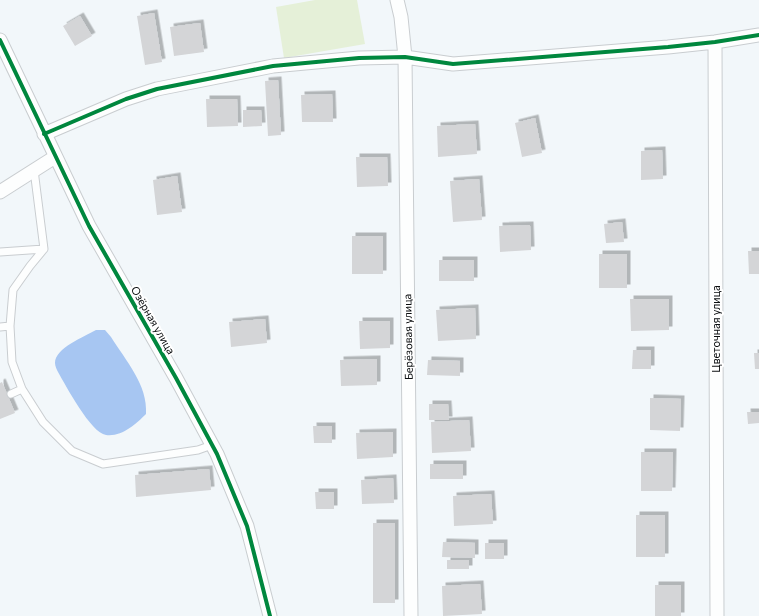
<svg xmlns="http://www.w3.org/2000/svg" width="759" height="616" viewBox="0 0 759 616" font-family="Commissioner,sans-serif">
  <defs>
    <filter id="shadow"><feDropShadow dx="3.5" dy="-3.5" stdDeviation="0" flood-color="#0004"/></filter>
  </defs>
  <rect width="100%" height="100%" fill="#f2f7fa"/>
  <path fill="#e5f0d8" d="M315,0H357L365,44L284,58L276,7Z"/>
  <path fill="#a7c6f2" d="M96,330H105L111,337C126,361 148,385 146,414C136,424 122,437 106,435C91,433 66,386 58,372C57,370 55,366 55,363C55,348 84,337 96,330Z"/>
  <path fill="#d4d5d7" filter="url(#shadow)" d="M154,13L162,62L145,65L137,16Z
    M80,16L92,36L75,46L63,26Z
    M200,23L204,52L174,56L170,27Z
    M278,80L281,135L268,136L265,81Z
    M332,94L333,122H302L301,95Z
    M206,99H237L238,126L207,127Z
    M243,110H261L262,126L243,127Z
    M535,118L542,153L522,157L515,123Z
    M475,124L477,154L438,157L437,126Z
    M662,150L663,179L641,180V151Z
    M356,157H387L388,186L357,187Z
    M177,176L182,212L157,215L153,180Z
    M479,179L482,220L453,222L450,181Z
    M622,222L624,242L606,243L604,224Z
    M530,225L531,250L500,252L499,226Z
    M352,236H383V274H352Z
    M748,251H759V274H749Z
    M599,254H627V288H599Z
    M439,260H474V281H439Z
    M630,299H669V330L631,331Z
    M475,308L476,339L438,341L436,310Z
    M265,319L267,343L231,347L229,322Z
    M359,321H390V348L360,349Z
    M633,350H651V369H632Z
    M754,353H759V369H755Z
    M377,359V385L341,386L340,360Z
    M428,360L460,361V376L427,375Z
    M2,382L15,413L0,419V383Z
    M650,398L681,399L680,431L650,430Z
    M429,404H448L449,420H429Z
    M747,412H759V423L748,424Z
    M469,420L471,451L432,453L431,422Z
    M313,426H332V443H314Z
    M393,432V457L357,459L356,433Z
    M641,452H673L672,491H641Z
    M430,464H463V479H430Z
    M209,469L211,490L136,497L135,475Z
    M393,478L394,503L362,504L361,480Z
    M315,492H334V509H316Z
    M491,494L493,524L454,526L453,496Z
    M636,515H665V557H636Z
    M373,523H395V603H373Z
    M443,542L475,543V558L442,557Z
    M485,543H504V559H485Z
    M447,560H469V569H447Z
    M480,584L482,614L443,616L442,586Z
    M655,585H681V616H655Z"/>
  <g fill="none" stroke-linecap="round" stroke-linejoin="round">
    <defs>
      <path id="lane" d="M34,170L44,249L30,266L13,290L10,326L12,362L22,389L43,422L72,451L103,464L198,450L212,445
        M0,252L44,249
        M0,327L10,326
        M11,394L22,389"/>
      <path id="street" d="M397,0L401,17L405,57L411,616
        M0,40L89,226L176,378L217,454L247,526L270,616
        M715,42L717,616
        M44,134L126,99L157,89L273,66L359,58L405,57L453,64L668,47L715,42L759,35
        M0,192L55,157"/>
    </defs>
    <use href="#lane" stroke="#c9cdd0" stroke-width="9"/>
    <use href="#street" stroke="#c9cdd0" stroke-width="15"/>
    <use href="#lane" stroke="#fdfefe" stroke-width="7"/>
    <use href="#street" stroke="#fdfefe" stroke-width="13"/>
    <defs>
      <path id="cycleway" d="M0,40L89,226L176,378L217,454L247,526L270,616
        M44,134L126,99L157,89L273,66L359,58L405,57L453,64L668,47L715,42L759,35"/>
    </defs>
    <use href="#cycleway" stroke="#fff" stroke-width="6"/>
    <use href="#cycleway" stroke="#00873e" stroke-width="4"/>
  </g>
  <g text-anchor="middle" stroke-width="4" stroke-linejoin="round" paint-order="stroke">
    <g font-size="11" fill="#090c0e" stroke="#fff">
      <text transform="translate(153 320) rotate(60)" y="4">Озёрная улица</text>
      <text transform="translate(716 329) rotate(-90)" y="4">Цветочная улица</text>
      <text transform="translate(408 337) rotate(-91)" y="4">Берёзовая улица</text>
    </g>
  </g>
</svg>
